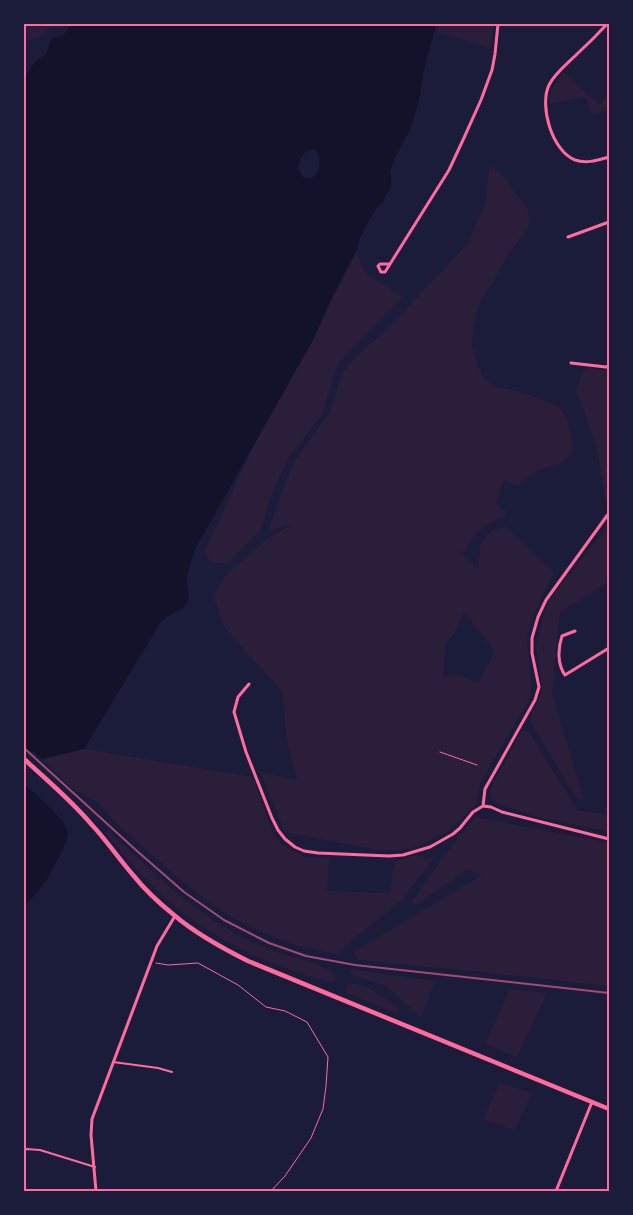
<svg xmlns="http://www.w3.org/2000/svg" width="633" height="1215" viewBox="0 0 633 1215" font-family="'PT Sans',sans-serif">
  <style>
    .green { fill: #2a1e3b; fill-rule: evenodd }
    .water { fill: #12122b; fill-rule: evenodd }
    .lines { fill: none; stroke-linecap: round; stroke-linejoin: round }
    .path { stroke: #ff6b9d; stroke-width: 1 }
    .service { stroke: #ff6b9d; stroke-width: 2 }
    .minor { stroke: #ff6b9d; stroke-width: 3 }
    .tertiary { stroke: #ff6b9d; stroke-width: 4.5 }
    .rail { stroke: #a44b75; stroke-width: 2 }
    .neatline { fill: none; stroke: #ff6b9d; stroke-width: 2 }
  </style>
  <rect width="100%" height="100%" fill="#1b1b3a"/>
  <path class="green" d="M 24,24 L 53,24 L 43,35 L 24,43 Z
    M 439,24 L 493,24 L 491,48 L 438,32 Z
    M 564,72 L 599,105 L 609,94 L 609,110 L 592,114 L 585,97 L 549,104 C 549,91 555,82 564,72 Z
    M 492,166 L 503,176 L 528,210 L 529,221 L 528,228 L 508,254 L 493,282 L 480,302 L 473,327 L 472,346 L 475,359 L 482,375 L 493,386 L 525,393 L 559,407 L 567,419 L 572,438 L 573,451 L 562,463 L 541,469 L 523,480 L 518,487 L 504,480 L 496,503 L 506,512 L 505,517 C 478,527 479,528 464,552 L 458,550 L 478,569 L 481,542 L 492,530 L 506,527 L 554,573 L 538,605 L 527,635 L 531,689 L 529,700 L 480,784 L 476,804 L 449,831 L 411,849 L 382,851 L 285,832 L 260,772 L 297,780 L 286,736 L 283,693 L 225,628 L 213,596 L 225,576 L 264,541 L 293,524 L 271,530 L 269,528 L 284,486 L 295,460 L 329,413 L 342,374 L 350,362 L 389,327 L 468,243 L 486,202 L 489,167 ZM 464,611 L 495,652 L 478,683 L 460,675 L 443,676 L 445,645 L 457,629 Z
    M 356,252 L 365,272 L 402,297 L 338,363 L 322,414 L 287,460 L 269,501 L 261,530 L 227,564 L 211,562 L 204,552 L 257,439 L 313,340 L 332,298 Z
    M 588,368 L 609,371 L 609,501 L 605,499 L 597,447 L 576,390 L 583,371 Z
    M 609,524 L 609,582 L 560,612 L 552,692 L 584,801 L 576,797 L 531,723 L 531,715 L 540,697 L 542,688 L 536,647 L 543,616 L 549,600 Z
    M 522,731 L 529,732 L 577,810 L 609,815 L 609,832 L 534,816 L 495,803 L 491,799 L 490,794 L 491,788 Z
    M 84,749 L 253,777 L 272,831 L 282,845 L 306,857 L 329,858 L 327,891 L 390,893 L 394,862 L 416,855 L 433,859 L 402,900 L 347,944 L 339,955 L 291,944 L 255,929 L 226,914 L 179,879 L 116,823 L 97,802 L 72,788 L 42,759 Z
    M 475,817 L 609,843 L 609,986 L 511,975 L 358,960 L 354,952 L 482,875 L 467,870 L 418,904 L 412,902 L 440,861 Z
    M 108,831 L 179,895 L 209,917 L 239,936 L 273,951 L 317,964 L 334,973 L 336,979 L 333,983 C 265,965 197,933 148,882 C 133,867 119,849 105,833 Z
    M 351,969 L 435,981 L 421,1018 L 385,985 L 350,975 Z
    M 351,984 C 368,983 386,999 399,1010 L 398,1014 L 347,993 L 345,990 L 347,986 Z
    M 510,989 L 547,993 L 517,1057 L 485,1044 Z
    M 500,1083 L 532,1093 L 515,1130 L 483,1119 Z"/>
  <path class="water" d="M 71,24 L 436,24 L 423,73 L 420,96 L 414,117 L 409,131 L 394,160 L 390,171 L 391,177 L 391,186 L 382,203 L 375,210 L 369,220 L 360,238 L 356,252 L 332,298 L 313,340 L 195,549 C 192,560 187,572 187,583 C 188,591 191,599 185,606 C 180,612 168,615 162,620 L 84,749 L 42,759 L 34,752 L 28,751 L 24,758 L 24,78 L 34,63 L 47,53 L 50,41 L 52,38 C 64,37 65,34 71,24 ZM 315,149 C 322,161 322,171 311,179 L 303,177 L 298,167 L 302,156 L 308,150 Z
    M 24,784 C 35,794 66,819 68,833 C 69,840 51,872 47,879 C 40,889 32,899 24,906 Z"/>
  <g class="lines">
    <path class="path" d="M 440,752 L 477,765
      M 156,963 L 168,965 L 198,963 L 238,985 L 266,1007 L 285,1011 L 307,1022 L 328,1057 L 326,1086 L 323,1109 L 311,1138 L 285,1176 L 271,1191"/>
    <path class="service" d="M 113,1062 L 158,1068 L 172,1072
      M 24,1152 L 26,1149 L 40,1150 L 95,1167"/>
    <path class="minor" d="M 607,24 C 598,34 588,44 577,54 C 567,64 555,73 549,85 C 539,106 552,151 575,160 C 587,164 598,160 609,157
      M 568,237 L 609,222
      M 389,264 L 380,264 L 378,266 L 381,272 L 385,272 L 449,170 L 463,140 L 481,100 L 492,70 L 495,54 L 498,24
      M 571,363 L 606,367 L 609,366
      M 575,631 L 562,636 C 558,648 557,664 565,675 L 609,648
      M 249,684 L 238,697 L 234,712 L 246,752 L 272,818 L 278,830 L 285,839 L 295,847 L 304,851 L 318,853 L 389,856 L 403,855 L 430,847 L 453,834 L 460,828 L 473,812 L 483,806 L 491,807 L 502,812 L 609,839
      M 483,806 L 485,789 L 535,700 L 539,687 L 532,653 L 532,638 L 538,617 L 546,600 L 609,513
      M 96,1191 L 91,1135 L 92,1119 L 157,946 L 175,916
      M 556,1191 L 592,1102"/>
    <path class="tertiary" d="M 24,759 C 47,780 72,801 92,825 C 107,841 119,859 133,875 C 145,890 159,903 174,915 C 196,934 222,948 248,961 L 609,1109"/>
    <path class="rail" d="M 24,748 L 137,851 L 184,892 L 224,920 L 269,943 L 306,956 L 355,965 L 609,993"/>
  </g>
  <rect width="633" height="1215" fill="none" stroke="#1b1b3a" stroke-width="50"/>
  <rect x="25" y="25" width="583" height="1165" class="neatline"/>
</svg>
